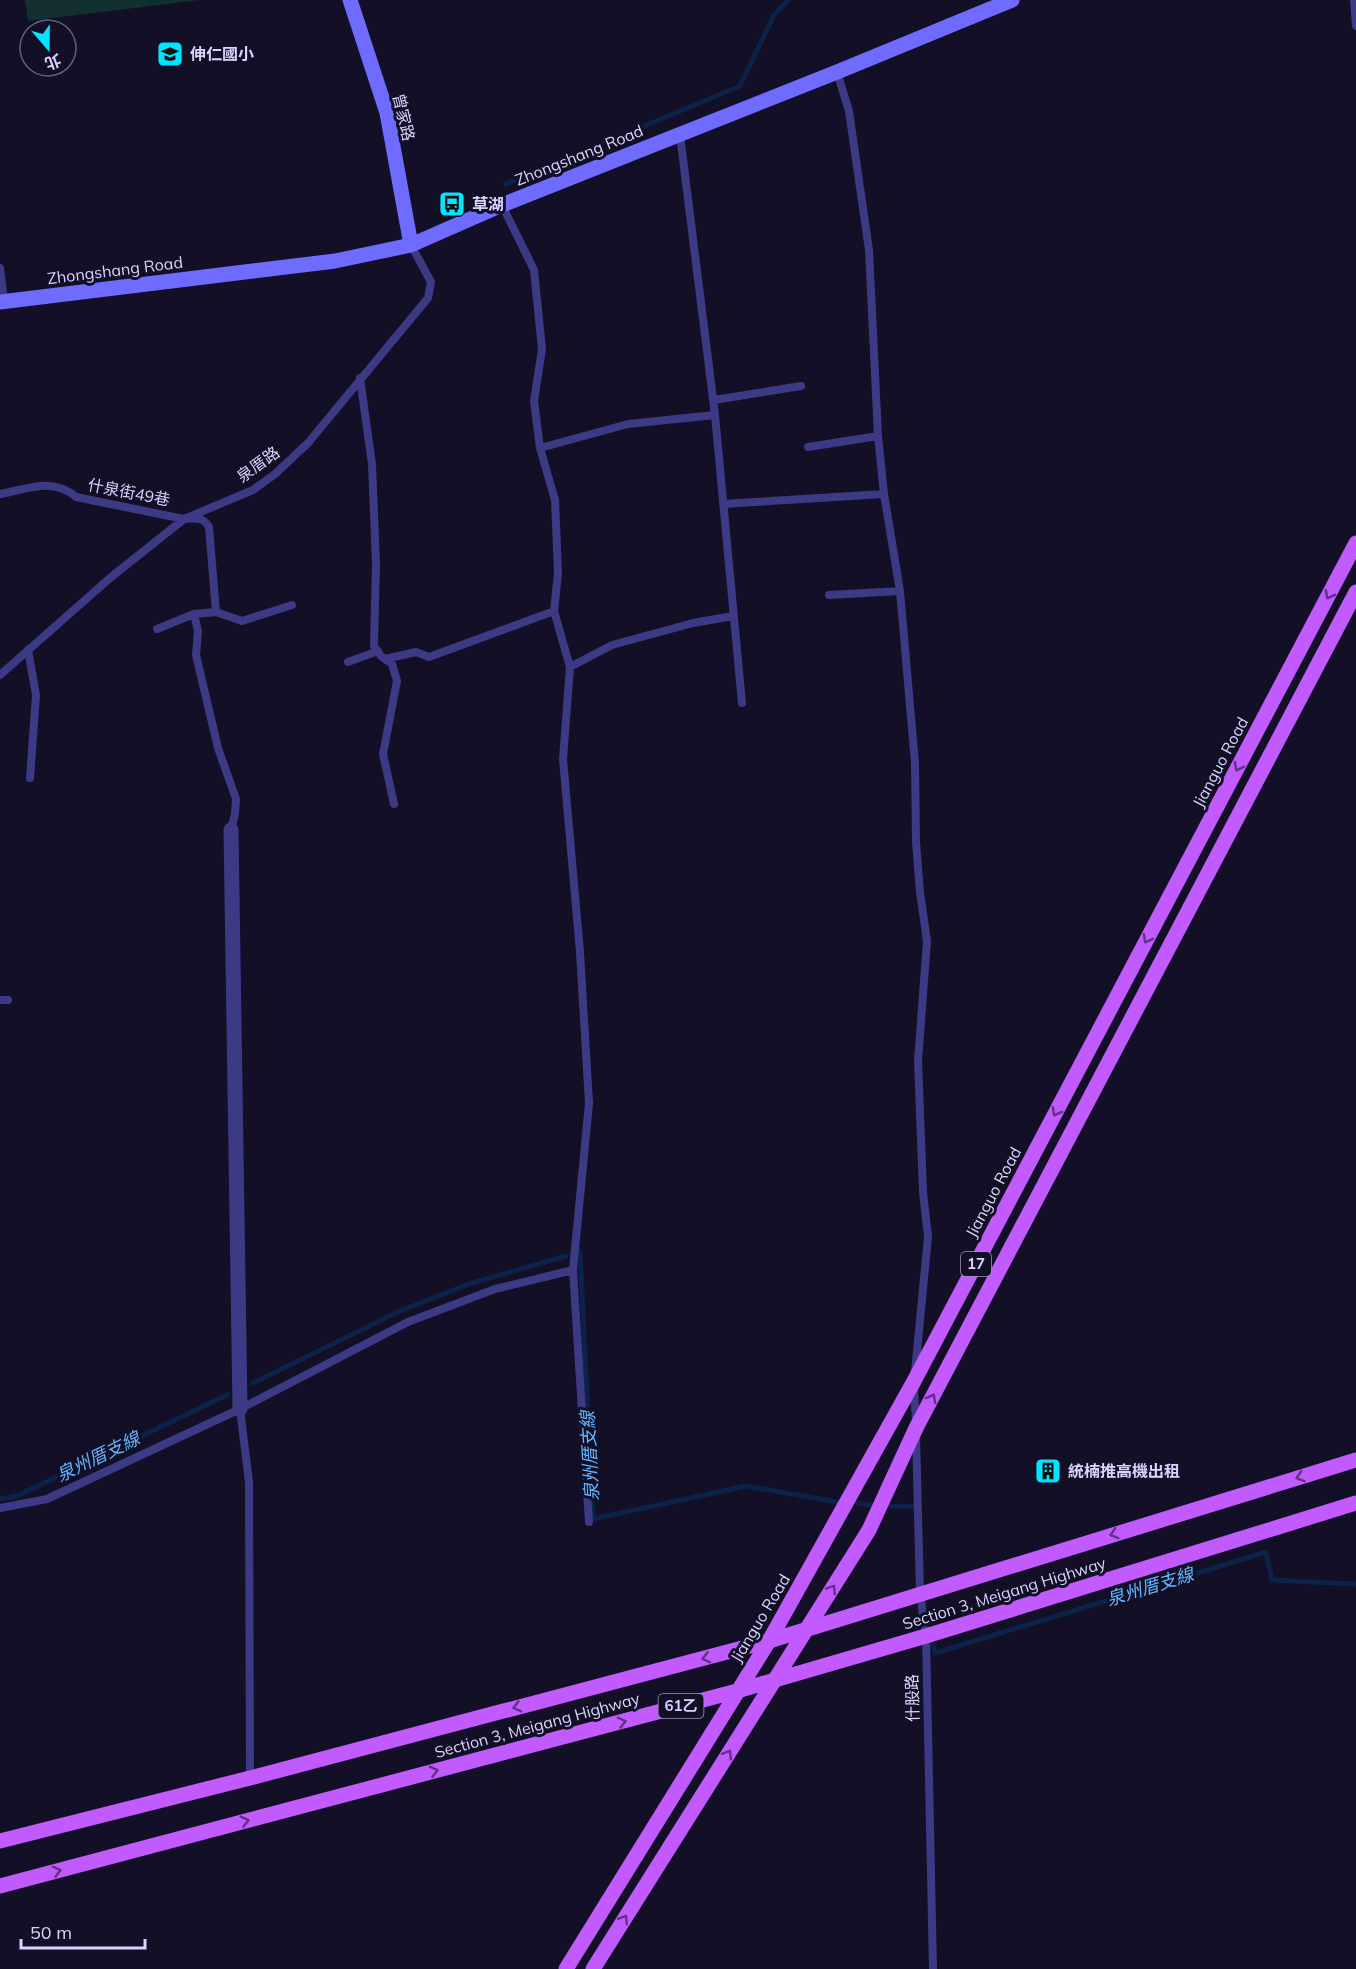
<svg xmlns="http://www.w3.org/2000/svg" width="1356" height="1969" viewBox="0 0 1356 1969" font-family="Mulish,'Noto Sans TC',sans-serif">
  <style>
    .green { fill: #12302f }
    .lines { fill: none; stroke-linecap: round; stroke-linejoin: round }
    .stream { stroke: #0c2248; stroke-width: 5 }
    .lane { stroke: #3d3a85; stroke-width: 8 }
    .street { stroke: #3d3a85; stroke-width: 15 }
    .secondary { stroke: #6f6bff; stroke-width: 15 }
    .primary { stroke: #c25bff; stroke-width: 15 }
    .oneway { stroke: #623188 }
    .labels { text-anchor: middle; stroke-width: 6; stroke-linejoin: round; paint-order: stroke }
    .shield { fill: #130f26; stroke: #9e99be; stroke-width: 1.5 }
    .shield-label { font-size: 15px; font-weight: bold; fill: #d9d4ff }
    .poi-label { font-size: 16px; font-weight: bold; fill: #d9d4ff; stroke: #130f26; text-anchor: start }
    .street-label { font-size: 16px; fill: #d9d4ff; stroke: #130f26 }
    .water-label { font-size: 18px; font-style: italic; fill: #62b6ff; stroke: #130f26 }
  </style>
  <rect width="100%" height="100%" fill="#130f26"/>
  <path class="green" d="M 25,0 L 200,0 L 28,21 Z"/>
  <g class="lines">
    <path class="stream" d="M 506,184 L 740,86 L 774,15 L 788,0
      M 580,1251 L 593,1519 L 746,1486 L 837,1502
      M 253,1383 L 400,1311 L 469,1284 L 566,1256
      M 0,1499 L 17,1496 L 227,1395
      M 857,1503 L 871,1505
      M 891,1506 L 916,1507 L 916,1511
      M 933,1644 L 935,1653 L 1266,1552 L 1272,1580 L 1356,1584"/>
    <path class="lane" d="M 1354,0 L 1356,26
      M 837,72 L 849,111 L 869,250 L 878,436 L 884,494 L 900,591 L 915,763 L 916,842 L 920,892 L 927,941 L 918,1061 L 923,1192 L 928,1237 L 915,1372
      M 680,135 L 715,415 L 742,703
      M 502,205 L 534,270 L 542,349 L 534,401 L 540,448 L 555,500 L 558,573 L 554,611 L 570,667 L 563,759 L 580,952 L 589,1103 L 573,1270 L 589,1522
      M 0,268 L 4,301
      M 360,378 L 372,464 L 376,563 L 374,646 L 381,656 L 392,664 L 397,681 L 383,754 L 394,804
      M 714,400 L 801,386
      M 808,447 L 878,436
      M 540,448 L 628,424 L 715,415
      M 0,494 C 28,489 52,477 76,497 L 184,519 C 196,518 203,517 209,527 L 216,612 L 194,614 L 198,631 L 196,655 L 218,748 L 236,799 L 235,814 L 231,830
      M 723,504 L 884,494
      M 829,595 L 900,591
      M 216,612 L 242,621 L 292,605
      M 157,629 L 194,614
      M 28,650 L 36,695 L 30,778
      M 385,659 L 416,652 L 429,657 L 554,611
      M 348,662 L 378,651
      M 570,667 L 612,645 L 693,623 L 733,616
      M 0,675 L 110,578 L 184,519 L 253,490 L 275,474 L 308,443 L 428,298 L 431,282 L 411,245
      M 0,1000 L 8,1000
      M 914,1388 L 916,1423
      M 240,1409 L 249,1482 L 250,1778
      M 916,1435 L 920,1593 L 926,1636 L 933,1969
      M 0,1508 L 47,1499 L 240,1409 L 408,1322 L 495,1289 L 573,1270"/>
    <path class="street" d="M 231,830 L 240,1409"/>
    <path class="secondary" d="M 350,0 L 387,113 L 411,245
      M 0,302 L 335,261 L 411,245 L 502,205 L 837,72 L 1012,0"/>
    <path class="primary" d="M 0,1841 L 250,1778 L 769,1641 L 1356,1460
      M 0,1886 L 737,1691 L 926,1636 L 1356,1503
      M 566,1969 L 769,1641 L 913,1383 L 1356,543
      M 593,1969 L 869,1530 L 916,1428 L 1356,592"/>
  </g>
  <defs><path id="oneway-chevron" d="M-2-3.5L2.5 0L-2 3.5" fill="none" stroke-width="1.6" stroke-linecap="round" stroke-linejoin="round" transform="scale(1.5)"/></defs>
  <g class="oneway">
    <use href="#oneway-chevron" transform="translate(1329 595) rotate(118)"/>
    <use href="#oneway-chevron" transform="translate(1238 767) rotate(118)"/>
    <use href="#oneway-chevron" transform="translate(1147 939) rotate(118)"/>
    <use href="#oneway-chevron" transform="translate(1056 1112) rotate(118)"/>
    <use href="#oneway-chevron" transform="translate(932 1398) rotate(-62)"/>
    <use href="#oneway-chevron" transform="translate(1300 1477) rotate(163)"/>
    <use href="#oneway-chevron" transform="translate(1114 1534) rotate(163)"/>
    <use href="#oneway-chevron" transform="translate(832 1589) rotate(-57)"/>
    <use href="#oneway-chevron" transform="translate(706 1658) rotate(165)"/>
    <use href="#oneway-chevron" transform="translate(517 1707) rotate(165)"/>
    <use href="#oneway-chevron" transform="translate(622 1722) rotate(-15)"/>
    <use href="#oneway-chevron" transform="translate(728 1754) rotate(-58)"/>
    <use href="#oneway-chevron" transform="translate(434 1771) rotate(-15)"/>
    <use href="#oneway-chevron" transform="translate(245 1821) rotate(-15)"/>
    <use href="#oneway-chevron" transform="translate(57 1871) rotate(-15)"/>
    <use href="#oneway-chevron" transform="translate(624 1919) rotate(-58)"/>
  </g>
  <defs>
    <symbol id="school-square" viewBox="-11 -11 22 22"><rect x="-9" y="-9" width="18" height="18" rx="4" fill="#00e5ff" stroke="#130f26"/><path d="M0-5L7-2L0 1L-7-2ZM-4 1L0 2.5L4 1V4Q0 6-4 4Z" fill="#111"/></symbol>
    <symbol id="bus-square" viewBox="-11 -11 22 22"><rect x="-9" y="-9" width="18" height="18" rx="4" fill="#00e5ff" stroke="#130f26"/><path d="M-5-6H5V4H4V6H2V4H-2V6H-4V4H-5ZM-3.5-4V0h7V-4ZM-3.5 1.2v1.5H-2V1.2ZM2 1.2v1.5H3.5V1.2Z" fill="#111"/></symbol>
    <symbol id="building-square" viewBox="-11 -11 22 22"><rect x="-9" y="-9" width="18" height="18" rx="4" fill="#00e5ff" stroke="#130f26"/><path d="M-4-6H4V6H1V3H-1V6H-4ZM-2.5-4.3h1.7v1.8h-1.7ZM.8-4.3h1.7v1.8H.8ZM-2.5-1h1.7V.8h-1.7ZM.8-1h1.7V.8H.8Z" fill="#111"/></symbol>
  </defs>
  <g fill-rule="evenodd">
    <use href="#school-square" x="155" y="39" width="30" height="30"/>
    <use href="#bus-square" x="437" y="189" width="30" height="30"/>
    <use href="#building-square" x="1033" y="1456" width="30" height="30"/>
  </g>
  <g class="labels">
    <g class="shield">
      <rect x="961" y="1252" width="30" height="24" rx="4.5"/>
      <rect x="658.5" y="1694" width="45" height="24" rx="4.5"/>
    </g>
    <g class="shield-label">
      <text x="976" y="1269">17</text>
      <text x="681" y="1711">61乙</text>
    </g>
    <g class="poi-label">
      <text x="190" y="60">伸仁國小</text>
      <text x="472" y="210">草湖</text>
      <text x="1068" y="1477">統楠推高機出租</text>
    </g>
    <g class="street-label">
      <text transform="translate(404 117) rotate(77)" y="6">曾家路</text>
      <text transform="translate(579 155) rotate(-22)" y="6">Zhongshang Road</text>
      <text transform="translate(115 270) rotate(-7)" y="6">Zhongshang Road</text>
      <text transform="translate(258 464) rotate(-36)" y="6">泉厝路</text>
      <text transform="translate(129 492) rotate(11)" y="6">什泉街49巷</text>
      <text transform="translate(1220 762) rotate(-62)" y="6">Jianguo Road</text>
      <text transform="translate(993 1192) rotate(-62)" y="6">Jianguo Road</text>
      <text transform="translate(1004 1593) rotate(-17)" y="6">Section 3, Meigang Highway</text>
      <text transform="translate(760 1618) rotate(-59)" y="6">Jianguo Road</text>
      <text transform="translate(912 1698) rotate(-91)" y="6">什股路</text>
      <text transform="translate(537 1725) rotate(-15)" y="6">Section 3, Meigang Highway</text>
    </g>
    <g class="water-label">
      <text transform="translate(590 1456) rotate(-93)" y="6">泉州厝支線</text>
      <text transform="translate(98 1457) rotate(-26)" y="6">泉州厝支線</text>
      <text transform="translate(1150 1587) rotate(-17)" y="6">泉州厝支線</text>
    </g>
  </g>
  <g transform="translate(48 48) rotate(160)"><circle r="28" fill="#130f26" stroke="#625e7d" stroke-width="1.5"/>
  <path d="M0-4.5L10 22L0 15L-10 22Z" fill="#00e5ff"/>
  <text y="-9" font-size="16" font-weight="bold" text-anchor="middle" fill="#d9d4ff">北</text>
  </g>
  <path d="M21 1939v9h124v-9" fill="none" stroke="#d9d4ff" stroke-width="3"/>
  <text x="30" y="1939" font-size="18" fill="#d9d4ff" stroke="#130f26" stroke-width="4.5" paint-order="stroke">50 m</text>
</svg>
